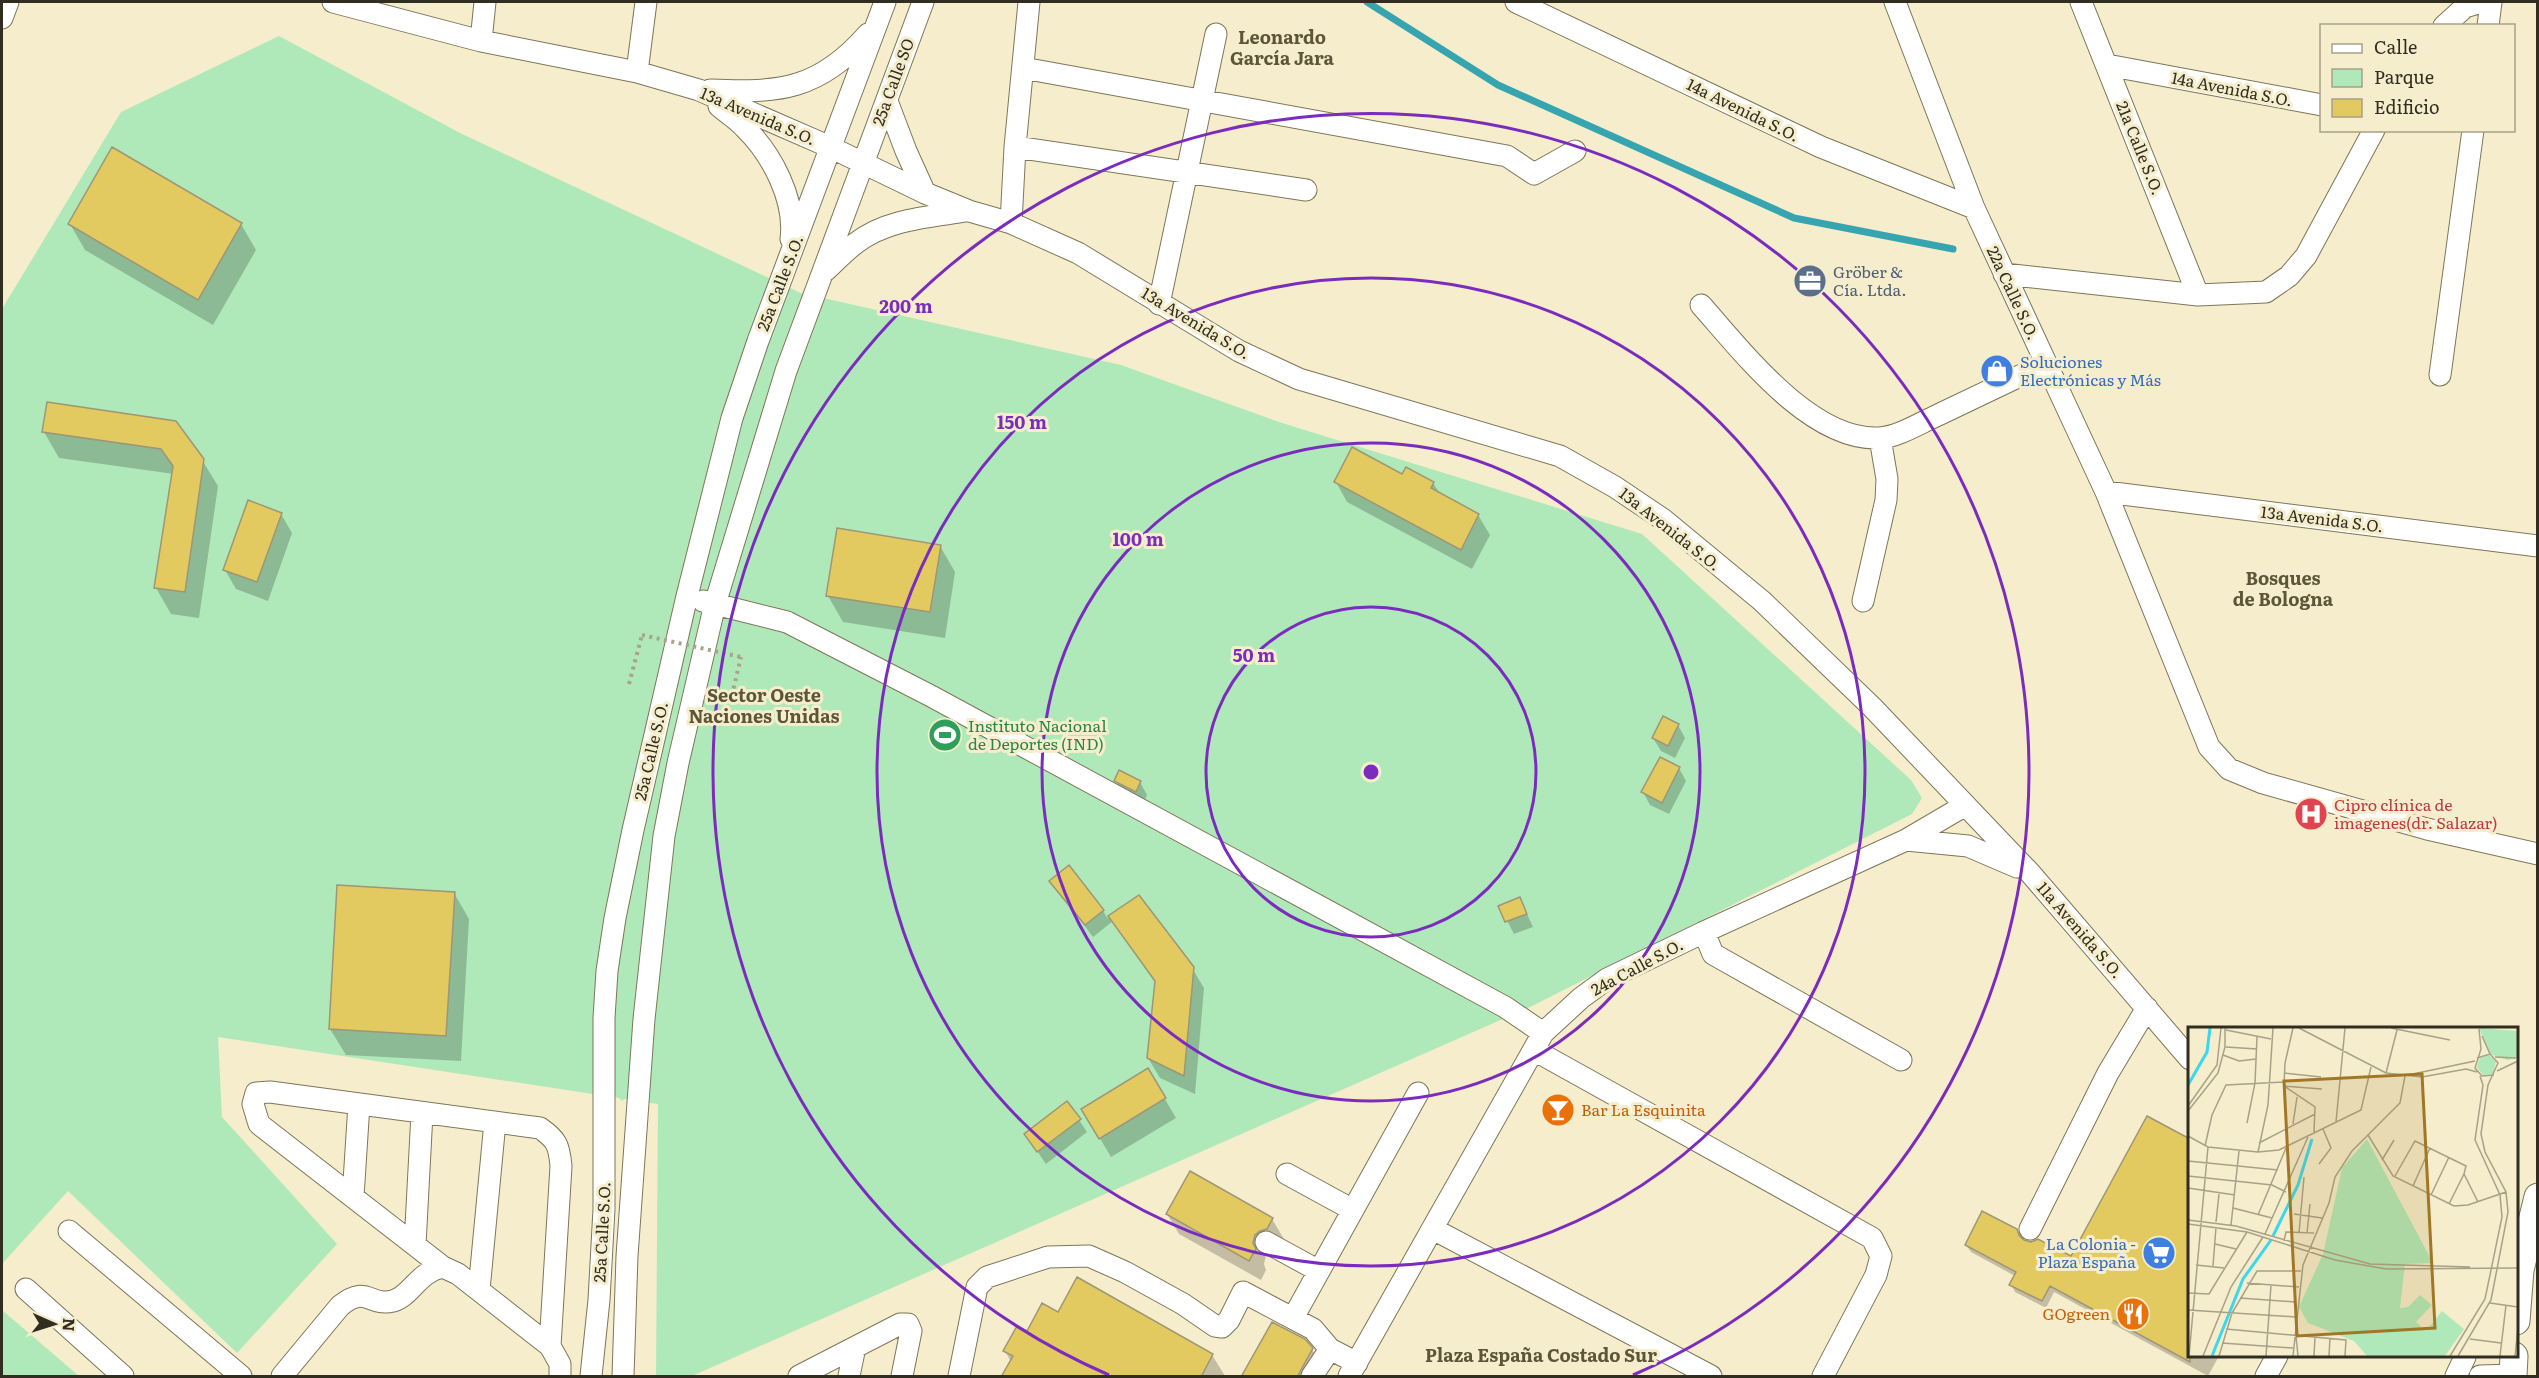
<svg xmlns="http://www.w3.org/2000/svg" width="2539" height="1378" viewBox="0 0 2539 1378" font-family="Literata,serif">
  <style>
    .green { fill: #b0e9b9 }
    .shadow { fill: #0003 }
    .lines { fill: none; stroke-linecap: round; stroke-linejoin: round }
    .stream { stroke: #37a5b0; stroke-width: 7 }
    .building { fill: #e2c960; stroke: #9d9677; stroke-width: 1.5 }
    .minor-casing { stroke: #7d7658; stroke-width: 23 }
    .major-casing { stroke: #7d7658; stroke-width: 29 }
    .path { stroke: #a9a38a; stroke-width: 4; stroke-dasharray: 3 4.5; stroke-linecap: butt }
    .minor { stroke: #fff; stroke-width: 21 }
    .major { stroke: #fff; stroke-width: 27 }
    .path-bridge { stroke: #a9a38a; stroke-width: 4; stroke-dasharray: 3 4.5; stroke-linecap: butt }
    .ring { fill: none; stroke: #7b2cbf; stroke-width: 3 }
    .labels { text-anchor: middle; stroke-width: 6; stroke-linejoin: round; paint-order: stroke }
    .street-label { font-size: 16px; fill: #312e21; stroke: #f5edcc }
    .service-label { font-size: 16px; fill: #4e5e75; stroke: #f5edcc; text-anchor: start }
    .shop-label { font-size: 16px; fill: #366cbe; stroke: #f5edcc; text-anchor: start }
    .leisure-label { font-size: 16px; fill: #27864d; stroke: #f5edcc; text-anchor: start }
    .health-label { font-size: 16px; fill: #be3a42; stroke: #f5edcc; text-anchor: start }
    .food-label { font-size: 16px; fill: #c56008; stroke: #f5edcc; text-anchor: start }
    .neighbourhood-label { font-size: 18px; font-weight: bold; fill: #5c5538; stroke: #f5edcc }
    .inset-river { fill: none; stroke: #3ad8ee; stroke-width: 3 }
    .inset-road { fill: none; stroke: #a7a188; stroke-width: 1.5 }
    .view { fill: #a27627; fill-opacity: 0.15; stroke: #a27627; stroke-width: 3 }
    .inset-edge { fill: none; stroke: #312e21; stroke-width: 3 }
    .centre { fill: #7b2cbf; stroke: #f5edcc; stroke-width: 3 }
    .ring-label { font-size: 18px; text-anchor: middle; font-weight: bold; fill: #7b2cbf; stroke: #f5edcc; stroke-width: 6; stroke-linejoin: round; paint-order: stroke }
  </style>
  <rect width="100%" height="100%" fill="#f5edcc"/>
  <path class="green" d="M 279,36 L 460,133 L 801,293 L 1121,365 L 1282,423 L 1642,534 L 1911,780 L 1922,798 L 1912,814 L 1530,1007 L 692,1376 L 656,1376 L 658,1104 L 624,1099 L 622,1101 L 619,1098 L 218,1037 L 222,1117 L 337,1244 L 237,1353 L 68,1191 L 2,1264 L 2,309 L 121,112 Z
    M 2,1310 L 79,1376 L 2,1376 Z"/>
  <path class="shadow" d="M 70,224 L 241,224 L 256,250 L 213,325 L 85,250 Z
    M 48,404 L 202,460 L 218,486 L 199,618 L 171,614 L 156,588 L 174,474 L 59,458 L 44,432 Z
    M 1403,476 L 1433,483 L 1441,495 L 1478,515 L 1490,535 L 1472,569 L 1347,502 L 1336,482 Z
    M 281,514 L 292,533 L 268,601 L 236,589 L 225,570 Z
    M 940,546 L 955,572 L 945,638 L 843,622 L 828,596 Z
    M 1678,725 L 1685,738 L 1675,758 L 1661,751 L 1653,738 Z
    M 1679,768 L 1686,781 L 1669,814 L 1650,805 L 1643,792 Z
    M 1116,781 L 1140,782 L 1147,795 L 1143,804 L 1123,794 Z
    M 1051,881 L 1103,910 L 1107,918 L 1138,897 L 1192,968 L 1204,988 L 1195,1094 L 1160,1078 L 1148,1058 L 1156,984 L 1113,921 L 1093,937 Z
    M 454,893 L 469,919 L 461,1061 L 346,1055 L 330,1029 Z
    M 1520,899 L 1533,927 L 1514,934 L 1500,907 Z
    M 1148,1070 L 1176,1118 L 1111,1157 L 1083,1110 Z
    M 1079,1120 L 1087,1132 L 1046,1164 L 1026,1135 Z
    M 1167,1214 L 1272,1219 L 1284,1239 L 1278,1249 L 1271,1250 L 1266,1255 L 1264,1264 L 1266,1270 L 1261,1280 L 1179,1234 Z
    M 2016,1230 L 2021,1240 L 2072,1258 L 2190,1356 L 2219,1356 L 2208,1376 L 2054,1292 L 2046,1308 L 2015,1292 L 2011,1284 L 2015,1276 L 1971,1252 L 1966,1245 Z
    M 1059,1314 L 1212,1355 L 1225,1376 L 1003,1376 L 1011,1362 L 1005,1351 L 1027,1333 Z
    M 1312,1349 L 1326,1376 L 1243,1376 Z"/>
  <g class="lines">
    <path class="stream" d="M 1367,2 L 1498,85 L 1794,218 L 1953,249"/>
  </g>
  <path class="building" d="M 112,147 L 242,223 L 198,300 L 68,224 Z
    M 47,402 L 176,421 L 204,459 L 185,592 L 154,588 L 173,466 L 161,449 L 42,432 Z
    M 1352,447 L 1402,474 L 1406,467 L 1434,482 L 1431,488 L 1479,514 L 1461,550 L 1334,482 Z
    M 248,500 L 282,513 L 257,582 L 223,570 Z
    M 837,528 L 941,545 L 930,612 L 826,596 Z
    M 1663,716 L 1679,724 L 1668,746 L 1652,738 Z
    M 1660,757 L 1680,767 L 1662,803 L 1641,792 Z
    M 1119,770 L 1141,781 L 1136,792 L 1114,781 Z
    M 1069,865 L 1104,910 L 1085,925 L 1049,881 Z
    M 337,885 L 455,892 L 446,1036 L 329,1029 Z
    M 1139,895 L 1194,967 L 1184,1076 L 1147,1058 L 1155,981 L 1108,916 Z
    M 1520,897 L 1527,914 L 1505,922 L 1498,906 Z
    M 1148,1068 L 1166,1098 L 1099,1139 L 1081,1109 Z
    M 1067,1101 L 1081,1119 L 1037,1152 L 1024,1134 Z
    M 2147,1116 L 2190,1139 L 2190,1362 L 2050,1286 L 2042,1301 L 2009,1285 L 2016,1272 L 1965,1245 L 1982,1211 L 2017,1229 L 2019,1235 L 2024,1240 L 2031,1242 L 2038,1239 L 2071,1256 Z
    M 1190,1171 L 1273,1218 L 1267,1229 L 1260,1231 L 1255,1235 L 1253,1243 L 1256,1249 L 1249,1261 L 1166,1214 Z
    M 1077,1277 L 1213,1354 L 1201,1377 L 1001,1377 L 1013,1356 L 1003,1351 L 1017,1326 L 1027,1331 L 1042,1303 L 1058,1312 Z
    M 1272,1322 L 1305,1339 L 1313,1348 L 1297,1377 L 1241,1377 Z"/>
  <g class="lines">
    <defs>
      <path id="minor" d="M 333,2 L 481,41 L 637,72 L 699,90 L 830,147 L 925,193 L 969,211 L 1011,223 L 1078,253 L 1239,351 L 1299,379 L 1560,456 L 1615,487 L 1664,520 L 1762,601 L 1872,707 L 2031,874 L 2190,1059
        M 1516,2 L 1821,147 L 1974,208
        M 1895,2 L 1974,208 L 2106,492 L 2209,747 L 2229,769 L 2263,783 L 2427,829 L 2538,854
        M 2081,2 L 2198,295
        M 2,18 L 8,2
        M 2444,26 L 2465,7 L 2481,2
        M 2488,26 L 2491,2
        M 481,41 L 485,2
        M 2107,65 L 2322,105
        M 1023,68 L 1507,156 L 1534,174 L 1575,151
        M 637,72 L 646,2
        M 710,90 C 780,93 819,90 868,34
        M 887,101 L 906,151 L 925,193
        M 719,106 C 727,113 737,119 744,127 C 772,154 796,200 791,239
        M 1015,147 L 1306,190
        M 1011,223 L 1015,147 L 1029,2
        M 825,271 C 835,262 845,251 856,243 C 887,219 929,217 966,211
        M 2004,274 L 2198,295 L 2266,292 L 2289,276 L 2306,256 L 2374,130
        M 1159,304 L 1216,34
        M 1701,305 C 1742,351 1810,441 1879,438 C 1898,437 1920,423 1938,415 C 1974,398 2010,381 2045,364
        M 2440,375 L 2473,130
        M 2106,492 L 2538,546
        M 703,601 L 787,622 L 931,696 L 1505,1007 L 1543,1033
        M 1863,601 L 1886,500 L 1887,479 L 1880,438
        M 1906,840 L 1968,846 L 2017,867
        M 1704,932 L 1713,954 L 1901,1060
        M 1534,1050 L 1872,1238 L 1881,1256 L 1876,1275 L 1823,1376
        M 1287,1174 L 1353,1210
        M 353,1197 L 359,1104
        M 1433,1229 L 1711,1376
        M 2030,1229 L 2108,1073 L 2147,1008
        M 69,1231 L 241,1376
        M 1266,1242 L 1319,1271
        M 415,1245 L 422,1113
        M 443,1267 L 259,1124 L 253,1104 L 256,1093 L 270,1092 L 540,1128 C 557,1140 559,1145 561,1166 L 550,1346
        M 26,1289 L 123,1376
        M 479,1290 L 495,1122
        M 1293,1318 L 1418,1093
        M 282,1376 L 340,1306 C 367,1284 369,1307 393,1301 C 408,1297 416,1279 430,1272 C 434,1269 439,1268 443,1267 L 458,1274 L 550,1346 L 560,1364 L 560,1376
        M 591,1376 L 599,1300 L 604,1209 L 604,1018 L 607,971 L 615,918 L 633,830 L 687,596 L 732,418 L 758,341 L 885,2
        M 623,1376 L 627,1256 L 644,1019 L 664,836 L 678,763 L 715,604 L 786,371 L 923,2
        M 799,1376 L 900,1324 L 908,1324 L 911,1331 L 902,1376
        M 849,1376 L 855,1347
        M 959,1376 L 977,1287 L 987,1277 L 1048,1257 L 1089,1256 L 1125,1272 L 1183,1304 L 1215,1326 L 1222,1327 L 1229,1320 L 1243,1292 L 1313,1329 L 1330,1349 L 1357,1363
        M 1312,1376 L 1330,1349
        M 1349,1376 L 1543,1033 L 1581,998 L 1607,979 L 1704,932 L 1906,840 L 1964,806
        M 2266,1376 L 2277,1356
        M 2456,1376 L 2465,1357 L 2463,1356
        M 2480,1376 L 2513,1375"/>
      <path id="major" d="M 2516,1321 L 2520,1270 L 2538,1197
        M 2513,1376 L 2514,1356"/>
    </defs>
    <use href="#minor" class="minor-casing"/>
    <use href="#major" class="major-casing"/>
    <path class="path" d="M 629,684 L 642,635
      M 730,703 L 741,657"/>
    <use href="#minor" class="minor"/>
    <use href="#major" class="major"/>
    <path class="path-bridge" d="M 642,635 L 741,657"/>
  </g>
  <g class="ring">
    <circle cx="1371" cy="772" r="165"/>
    <circle cx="1371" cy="772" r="329"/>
    <circle cx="1371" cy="772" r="494"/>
    <path d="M1109 1375A658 658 0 1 1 1633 1375"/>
  </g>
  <defs>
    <symbol id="office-disc" viewBox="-11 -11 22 22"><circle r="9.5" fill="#5c6f8a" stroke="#f5edcc"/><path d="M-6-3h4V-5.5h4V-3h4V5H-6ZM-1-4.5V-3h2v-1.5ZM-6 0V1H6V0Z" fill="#fff"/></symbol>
    <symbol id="shop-disc" viewBox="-11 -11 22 22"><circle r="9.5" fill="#3f7fe0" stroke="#f5edcc"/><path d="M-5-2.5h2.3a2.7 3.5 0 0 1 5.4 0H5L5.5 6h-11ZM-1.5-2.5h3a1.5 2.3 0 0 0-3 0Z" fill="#fff"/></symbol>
    <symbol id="stadium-disc" viewBox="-11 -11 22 22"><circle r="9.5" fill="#2e9e5b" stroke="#f5edcc"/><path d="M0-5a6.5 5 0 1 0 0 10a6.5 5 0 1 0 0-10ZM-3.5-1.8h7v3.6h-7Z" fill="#fff"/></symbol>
    <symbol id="hospital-disc" viewBox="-11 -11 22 22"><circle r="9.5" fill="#e0444e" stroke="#f5edcc"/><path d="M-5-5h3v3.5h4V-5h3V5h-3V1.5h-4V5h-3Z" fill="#fff"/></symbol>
    <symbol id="bar-disc" viewBox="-11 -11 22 22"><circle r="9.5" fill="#e8710a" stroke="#f5edcc"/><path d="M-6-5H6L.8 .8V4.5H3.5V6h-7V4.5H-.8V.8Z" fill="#fff"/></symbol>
    <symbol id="supermarket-disc" viewBox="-11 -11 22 22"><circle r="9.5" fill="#3f7fe0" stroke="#f5edcc"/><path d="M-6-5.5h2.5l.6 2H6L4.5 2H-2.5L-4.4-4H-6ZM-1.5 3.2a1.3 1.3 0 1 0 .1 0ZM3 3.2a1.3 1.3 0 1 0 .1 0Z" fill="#fff"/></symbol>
    <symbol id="restaurant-disc" viewBox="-11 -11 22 22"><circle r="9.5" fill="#e8710a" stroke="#f5edcc"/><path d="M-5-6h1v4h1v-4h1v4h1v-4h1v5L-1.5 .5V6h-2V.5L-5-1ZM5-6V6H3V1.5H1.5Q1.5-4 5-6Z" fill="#fff"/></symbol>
  </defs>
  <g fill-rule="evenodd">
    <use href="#office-disc" x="1791" y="262" width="38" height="38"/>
    <use href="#shop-disc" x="1978" y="352" width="38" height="38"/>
    <use href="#stadium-disc" x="926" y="716" width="38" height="38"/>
    <use href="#hospital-disc" x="2292" y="795" width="38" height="38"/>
    <use href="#bar-disc" x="1539" y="1091" width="38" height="38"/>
    <use href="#supermarket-disc" x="2140" y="1234" width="38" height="38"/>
    <use href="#restaurant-disc" x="2114" y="1295" width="38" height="38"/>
  </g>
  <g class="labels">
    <g class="street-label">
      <text transform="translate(893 82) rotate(-70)" y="6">25a Calle SO</text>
      <text transform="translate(2232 89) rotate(11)" y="6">14a Avenida S.O.</text>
      <text transform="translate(1743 110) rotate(26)" y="6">14a Avenida S.O.</text>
      <text transform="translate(758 116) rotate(23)" y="6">13a Avenida S.O.</text>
      <text transform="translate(2140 148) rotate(68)" y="6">21a Calle S.O.</text>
      <text transform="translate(780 283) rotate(-69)" y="6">25a Calle S.O.</text>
      <text transform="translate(2013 293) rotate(65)" y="6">22a Calle S.O.</text>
      <text transform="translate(1196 323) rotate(31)" y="6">13a Avenida S.O.</text>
      <text transform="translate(2322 519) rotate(7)" y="6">13a Avenida S.O.</text>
      <text transform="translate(1670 529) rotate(38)" y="6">13a Avenida S.O.</text>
      <text transform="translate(651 751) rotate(-77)" y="6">25a Calle S.O.</text>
      <text transform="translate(2080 930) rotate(49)" y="6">11a Avenida S.O.</text>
      <text transform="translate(1637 967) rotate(-28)" y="6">24a Calle S.O.</text>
      <text transform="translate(602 1232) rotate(-87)" y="6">25a Calle S.O.</text>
    </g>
    <g class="service-label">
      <text x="1833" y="278">Gröber &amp;<tspan x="1833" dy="18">Cía. Ltda.</tspan></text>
    </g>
    <g class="shop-label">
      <text x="2020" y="368">Soluciones<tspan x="2020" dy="18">Electrónicas y Más</tspan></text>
      <text x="2136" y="1250" text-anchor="end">La Colonia -<tspan x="2136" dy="18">Plaza España</tspan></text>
    </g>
    <g class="leisure-label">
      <text x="968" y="732">Instituto Nacional<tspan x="968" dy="18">de Deportes (IND)</tspan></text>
    </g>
    <g class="health-label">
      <text x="2334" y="811">Cipro clínica de<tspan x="2334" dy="18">imagenes(dr. Salazar)</tspan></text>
    </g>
    <g class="food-label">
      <text x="1581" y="1116">Bar La Esquinita</text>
      <text x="2110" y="1320" text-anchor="end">GOgreen</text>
    </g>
    <g class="neighbourhood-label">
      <text x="1282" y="44">Leonardo<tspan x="1282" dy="21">García Jara</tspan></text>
      <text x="2283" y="585">Bosques<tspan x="2283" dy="21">de Bologna</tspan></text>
      <text x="764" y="702">Sector Oeste<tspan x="764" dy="21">Naciones Unidas</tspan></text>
      <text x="1541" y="1362">Plaza España Costado Sur</text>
    </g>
  </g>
  <g transform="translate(2188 1027)">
    <rect width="330" height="330" fill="#f5edcc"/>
    <path d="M 291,1 L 330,4 L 330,31 L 319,33 L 302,27 ZM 301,28 L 308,35 L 305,47 L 295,48 L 289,40 L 292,31 ZM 179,112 L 245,236 L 217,237 L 212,281 L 220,280 L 232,268 L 244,278 L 228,295 L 238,304 L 254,284 L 276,302 L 257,329 L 179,329 L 166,314 L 120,296 L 111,280 L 135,227 L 154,141 Z" fill="#b0e9b9"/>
    <path class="inset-river" d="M 0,58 L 19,25 L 22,1M 85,209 L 110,158 L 124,112M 24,329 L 55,252 L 83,213"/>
    <path class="inset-road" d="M 105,1 L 97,36 L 96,59 L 127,80 L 126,106M 111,1 L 198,46 L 234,50 L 278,42 L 289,45M 203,1 L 262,13M 291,2 L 293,22 L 287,41 L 294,49 L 306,48M 38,3 L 83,12M 294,9 L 302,27M 38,20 L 69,22M 35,28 L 51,34 L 68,32M 307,30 L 328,31M 309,44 L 330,34M 96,46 L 133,50M 198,46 L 209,3M 220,48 L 287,34M 96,59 L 134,62M 0,79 L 29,38 L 33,1M 0,84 L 30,46 L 37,20 L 37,1M 148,95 L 157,1M 59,96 L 67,56 L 69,10M 105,97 L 109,70M 180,108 L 205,149 L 266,179 L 280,178 L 318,165M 0,109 L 20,120 L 70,125 L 91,123 L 173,83 L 183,40M 71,116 L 127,87M 17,119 L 24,88 L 38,58 L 96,55M 70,125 L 80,78 L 85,1M 194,133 L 206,113M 0,134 L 90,143M 131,137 L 143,121 L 135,102M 0,149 L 84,158 L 98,165M 207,149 L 227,114 L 278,139 L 276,147 L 290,175M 225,159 L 242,121M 0,161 L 47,168M 243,168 L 261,130M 261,177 L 276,147M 45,181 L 84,191M 106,187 L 134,191M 70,188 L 98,121M 0,193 L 48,199 L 182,237 L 282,240M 28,195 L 31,167M 0,197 L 59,205 L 147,233 L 198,242 L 330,241M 43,198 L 51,124M 111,206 L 116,150M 119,206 L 122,177M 77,207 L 120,110M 96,214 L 98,205 L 126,206M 27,217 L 48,222M 8,238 L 36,241M 25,239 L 28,200M 59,256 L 111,260M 0,266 L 21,267 L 59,205M 52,271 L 107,275M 302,276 L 330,280M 0,283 L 108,290M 38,302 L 158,313 L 157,329M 108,309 L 110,329M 282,312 L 313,316M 34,316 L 105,321M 1,329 L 20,120M 15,329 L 43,260 L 75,210M 31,329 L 44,286 L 69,244 L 113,244M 78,329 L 83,258M 105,329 L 115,238 L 141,176 L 147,150 L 164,124 L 212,76 L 217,49M 126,329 L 127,310M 141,329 L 142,311M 262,329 L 297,272 L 314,190 L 312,168 L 287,113 L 295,58 L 292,49M 270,329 L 303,273 L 320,185 L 318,165 L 297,125 L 293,107 L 300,58 L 310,36 L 302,27 L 289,31M 312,329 L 318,278M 327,329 L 330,301"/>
    <path class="view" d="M 234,47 L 247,301 L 109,309 L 96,54 Z"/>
    <rect width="330" height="330" class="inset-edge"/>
  </g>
  <circle cx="1371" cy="772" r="9" class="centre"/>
  <g class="ring-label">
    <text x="906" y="313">200 m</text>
    <text x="1022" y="429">150 m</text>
    <text x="1138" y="546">100 m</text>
    <text x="1254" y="662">50 m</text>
  </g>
  <rect width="2539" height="1378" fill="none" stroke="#312e21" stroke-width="6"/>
  <rect x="2320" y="24" width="195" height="108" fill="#f5edcc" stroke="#a7a188" stroke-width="1.5"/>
  <rect x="2332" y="44" width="30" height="9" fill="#ffffff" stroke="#a7a188" stroke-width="1.5"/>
  <text x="2374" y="54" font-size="18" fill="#312e21">Calle</text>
  <rect x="2332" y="69" width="30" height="18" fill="#b0e9b9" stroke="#a7a188" stroke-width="1.5"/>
  <text x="2374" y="84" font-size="18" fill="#312e21">Parque</text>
  <rect x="2332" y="99" width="30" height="18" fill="#e2c960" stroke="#a7a188" stroke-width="1.5"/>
  <text x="2374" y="114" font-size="18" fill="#312e21">Edificio</text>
  <g transform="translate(54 1324) rotate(93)" stroke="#f5edcc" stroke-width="4.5" paint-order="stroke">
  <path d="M0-4.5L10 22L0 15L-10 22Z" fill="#312e21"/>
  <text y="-9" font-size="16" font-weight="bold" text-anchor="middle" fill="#312e21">N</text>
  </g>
</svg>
